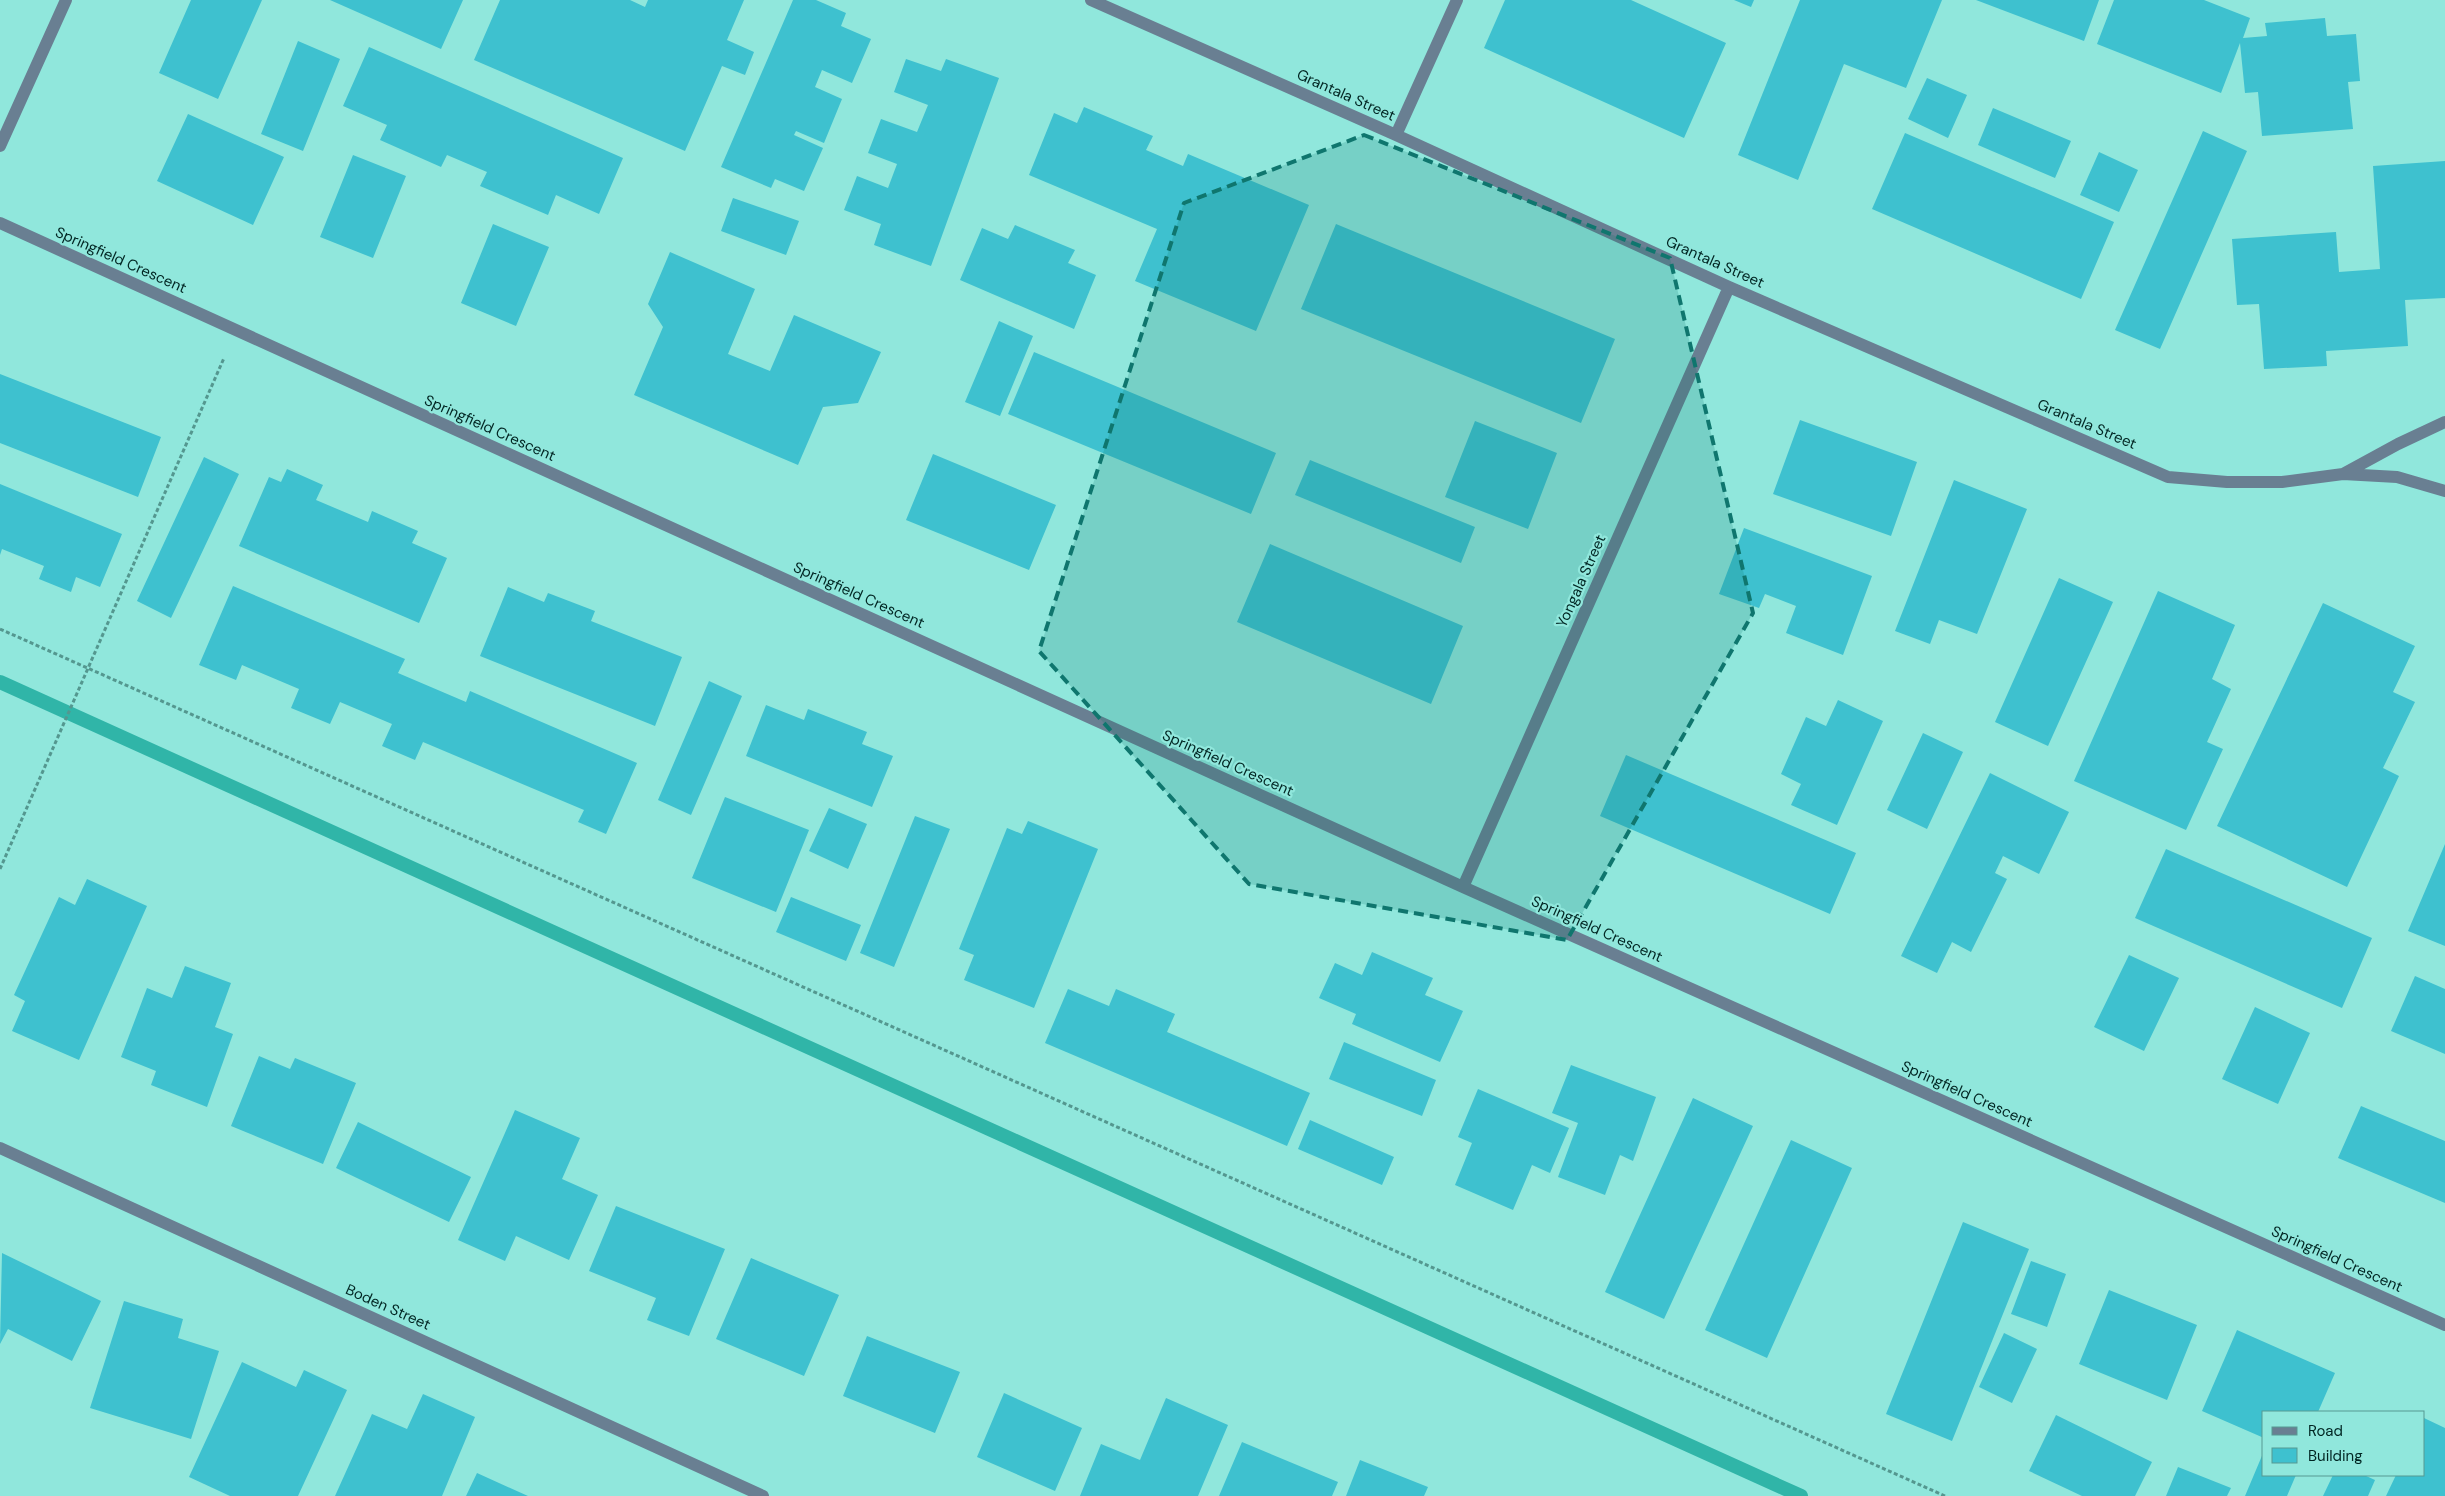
<svg xmlns="http://www.w3.org/2000/svg" width="2445" height="1496" viewBox="0 0 2445 1496" font-family="'DM Sans',sans-serif">
  <style>
    .lines { fill: none; stroke-linecap: round; stroke-linejoin: round }
    .stream { stroke: #30b5a8; stroke-width: 14 }
    .building { fill: #3ec1cf }
    .path { stroke: #54978f; stroke-width: 3; stroke-dasharray: 4 2.5; stroke-linecap: butt }
    .minor { stroke: #697f92; stroke-width: 12 }
    .marked { fill: #0f766e; fill-opacity: 0.2; stroke: #0f766e; stroke-width: 4; stroke-dasharray: 10 6; stroke-linejoin: round }
    .labels { text-anchor: middle; stroke-width: 4.5; stroke-linejoin: round; paint-order: stroke }
    .street-label { font-size: 15px; fill: #002522; stroke: #90e7dc }
  </style>
  <rect width="100%" height="100%" fill="#90e7dc"/>
  <g class="lines">
    <path class="stream" d="M 0,682 L 1801,1496"/>
  </g>
  <path class="building" d="M 191,0 L 262,0 L 218,99 L 159,73 Z
    M 330,0 L 463,0 L 441,49 Z
    M 500,0 L 630,0 L 645,7 L 648,0 L 744,0 L 727,40 L 754,52 L 745,75 L 722,66 L 685,151 L 474,60 Z
    M 793,0 L 816,0 L 846,13 L 841,26 L 871,39 L 852,83 L 822,70 L 815,87 L 842,99 L 824,143 L 796,131 L 794,135 L 823,148 L 804,191 L 775,179 L 771,188 L 721,167 Z
    M 1505,0 L 1631,0 L 1726,43 L 1684,138 L 1484,48 Z
    M 1734,0 L 1754,0 L 1751,7 Z
    M 1800,0 L 1942,0 L 1906,88 L 1844,64 L 1798,180 L 1738,155 Z
    M 1976,0 L 2099,0 L 2084,41 Z
    M 2114,0 L 2204,0 L 2250,18 L 2243,38 L 2267,36 L 2265,23 L 2325,18 L 2327,36 L 2356,34 L 2360,81 L 2348,82 L 2353,129 L 2262,136 L 2258,92 L 2245,93 L 2240,43 L 2221,93 L 2097,44 Z
    M 298,41 L 340,59 L 303,151 L 261,134 Z
    M 369,47 L 623,158 L 599,214 L 556,195 L 548,215 L 480,186 L 487,172 L 447,155 L 441,167 L 380,140 L 387,125 L 343,106 Z
    M 906,59 L 941,71 L 946,59 L 999,78 L 931,266 L 874,245 L 881,224 L 844,210 L 857,176 L 888,188 L 897,164 L 868,153 L 881,119 L 917,132 L 928,105 L 894,92 Z
    M 1927,78 L 1967,95 L 1948,138 L 1908,119 Z
    M 1084,107 L 1153,136 L 1146,150 L 1183,166 L 1188,154 L 1309,205 L 1256,331 L 1135,281 L 1157,229 L 1029,175 L 1054,113 L 1077,123 Z
    M 1993,108 L 2071,141 L 2055,178 L 1978,145 Z
    M 188,114 L 284,157 L 253,225 L 157,181 Z
    M 2203,131 L 2247,151 L 2160,349 L 2115,330 Z
    M 1905,133 L 2114,222 L 2081,299 L 1872,209 Z
    M 2099,152 L 2138,170 L 2119,212 L 2080,195 Z
    M 353,155 L 406,176 L 373,258 L 320,237 Z
    M 2445,161 L 2445,298 L 2405,300 L 2408,346 L 2326,351 L 2327,366 L 2264,369 L 2259,304 L 2237,305 L 2232,239 L 2336,232 L 2339,272 L 2380,269 L 2373,166 Z
    M 733,198 L 799,221 L 786,255 L 721,231 Z
    M 493,224 L 549,247 L 516,326 L 461,303 Z
    M 1336,224 L 1615,339 L 1581,423 L 1301,309 Z
    M 1015,225 L 1075,250 L 1068,263 L 1096,275 L 1074,329 L 960,280 L 982,228 L 1008,239 Z
    M 670,252 L 755,289 L 728,354 L 770,371 L 794,315 L 881,352 L 858,403 L 823,407 L 798,465 L 634,395 L 663,327 L 648,304 Z
    M 999,321 L 1033,336 L 1000,416 L 965,402 Z
    M 1034,352 L 1276,453 L 1251,514 L 1008,414 Z
    M 0,374 L 161,437 L 138,497 L 0,443 Z
    M 1800,420 L 1917,462 L 1891,536 L 1773,494 Z
    M 1475,421 L 1557,453 L 1528,529 L 1445,497 Z
    M 933,454 L 1056,505 L 1029,570 L 906,520 Z
    M 204,457 L 239,474 L 171,618 L 137,601 Z
    M 1310,460 L 1475,527 L 1461,563 L 1295,495 Z
    M 287,469 L 323,485 L 316,500 L 368,522 L 372,511 L 418,531 L 412,543 L 447,558 L 419,623 L 239,546 L 269,477 L 281,482 Z
    M 1954,480 L 2027,509 L 1977,634 L 1939,620 L 1930,644 L 1895,631 Z
    M 0,484 L 122,534 L 100,587 L 76,577 L 71,592 L 39,579 L 44,566 L 2,549 L 0,555 Z
    M 1744,528 L 1872,576 L 1843,655 L 1786,633 L 1796,606 L 1765,594 L 1759,608 L 1719,594 Z
    M 1270,544 L 1463,626 L 1431,704 L 1237,622 Z
    M 2059,578 L 2113,602 L 2048,746 L 1995,722 Z
    M 233,586 L 405,659 L 398,673 L 466,702 L 470,691 L 637,763 L 606,834 L 578,822 L 584,810 L 423,742 L 415,760 L 382,746 L 392,724 L 340,702 L 330,724 L 291,708 L 299,689 L 242,665 L 236,680 L 199,665 Z
    M 508,587 L 544,602 L 548,593 L 595,611 L 591,621 L 682,657 L 655,726 L 480,656 Z
    M 2158,591 L 2235,625 L 2212,679 L 2231,689 L 2207,742 L 2223,749 L 2186,830 L 2074,781 Z
    M 2323,603 L 2415,646 L 2393,692 L 2415,702 L 2383,768 L 2399,776 L 2347,887 L 2217,826 Z
    M 709,681 L 742,696 L 691,815 L 658,800 Z
    M 1838,700 L 1883,721 L 1837,825 L 1791,805 L 1801,784 L 1781,774 L 1806,717 L 1826,726 Z
    M 766,705 L 804,720 L 808,709 L 867,732 L 862,744 L 893,756 L 872,807 L 746,756 Z
    M 1923,733 L 1963,752 L 1927,829 L 1887,810 Z
    M 1626,755 L 1856,853 L 1830,914 L 1600,816 Z
    M 1990,773 L 2069,812 L 2039,874 L 2003,856 L 1995,873 L 2007,879 L 1971,952 L 1952,942 L 1937,973 L 1901,956 Z
    M 725,797 L 809,830 L 776,912 L 692,878 Z
    M 829,808 L 867,824 L 848,869 L 809,851 Z
    M 915,816 L 950,829 L 894,967 L 860,953 Z
    M 1028,821 L 1098,849 L 1034,1008 L 964,980 L 974,955 L 959,949 L 1007,828 L 1022,834 Z
    M 2445,844 L 2445,946 L 2408,931 Z
    M 2166,849 L 2372,938 L 2342,1008 L 2135,918 Z
    M 87,879 L 147,906 L 79,1060 L 12,1031 L 25,1001 L 14,995 L 59,897 L 75,905 Z
    M 791,897 L 861,925 L 846,961 L 776,932 Z
    M 1372,952 L 1433,978 L 1425,995 L 1463,1011 L 1440,1062 L 1352,1024 L 1356,1014 L 1319,998 L 1335,963 L 1362,975 Z
    M 2129,955 L 2179,978 L 2144,1051 L 2094,1027 Z
    M 185,966 L 231,983 L 215,1027 L 233,1034 L 207,1107 L 151,1085 L 156,1071 L 121,1057 L 147,988 L 172,998 Z
    M 2415,976 L 2445,989 L 2445,1054 L 2391,1031 Z
    M 1068,989 L 1109,1006 L 1116,989 L 1175,1014 L 1167,1032 L 1310,1093 L 1287,1146 L 1045,1043 Z
    M 2255,1007 L 2310,1033 L 2278,1104 L 2222,1079 Z
    M 1344,1042 L 1436,1080 L 1422,1116 L 1329,1079 Z
    M 259,1056 L 290,1069 L 295,1058 L 356,1083 L 323,1164 L 231,1126 Z
    M 1571,1065 L 1656,1097 L 1633,1161 L 1620,1155 L 1605,1195 L 1558,1177 L 1578,1123 L 1552,1113 Z
    M 1478,1089 L 1569,1128 L 1550,1173 L 1532,1165 L 1513,1210 L 1455,1185 L 1472,1143 L 1458,1137 Z
    M 1693,1098 L 1753,1126 L 1664,1319 L 1605,1292 Z
    M 2361,1106 L 2445,1141 L 2445,1203 L 2338,1158 Z
    M 515,1110 L 580,1138 L 562,1179 L 598,1195 L 569,1260 L 516,1236 L 505,1261 L 458,1240 Z
    M 1310,1120 L 1394,1157 L 1382,1185 L 1298,1149 Z
    M 358,1122 L 471,1177 L 449,1222 L 336,1168 Z
    M 1791,1140 L 1852,1168 L 1767,1358 L 1705,1330 Z
    M 616,1206 L 725,1249 L 689,1336 L 647,1320 L 656,1298 L 589,1271 Z
    M 1963,1222 L 2029,1249 L 1952,1441 L 1886,1414 Z
    M 2,1253 L 101,1301 L 72,1361 L 8,1329 L 0,1344 Z
    M 751,1258 L 839,1295 L 804,1376 L 716,1339 Z
    M 2031,1261 L 2066,1274 L 2047,1327 L 2011,1314 Z
    M 2109,1290 L 2197,1325 L 2167,1400 L 2079,1364 Z
    M 124,1301 L 183,1319 L 178,1338 L 219,1351 L 191,1439 L 90,1408 Z
    M 2237,1330 L 2335,1373 L 2318,1412 L 2264,1412 L 2264,1438 L 2202,1411 Z
    M 2004,1333 L 2037,1349 L 2012,1403 L 1979,1387 Z
    M 867,1336 L 960,1372 L 935,1433 L 843,1396 Z
    M 242,1362 L 296,1387 L 304,1370 L 347,1390 L 298,1496 L 230,1496 L 189,1477 Z
    M 1004,1393 L 1082,1428 L 1055,1491 L 977,1457 Z
    M 423,1394 L 475,1417 L 442,1496 L 335,1496 L 372,1414 L 407,1429 Z
    M 1166,1398 L 1228,1425 L 1198,1496 L 1080,1496 L 1101,1444 L 1140,1460 Z
    M 2056,1415 L 2152,1462 L 2135,1496 L 2082,1496 L 2029,1471 Z
    M 2424,1418 L 2445,1428 L 2445,1496 L 2386,1496 L 2396,1475 L 2424,1475 Z
    M 1242,1442 L 1338,1482 L 1332,1496 L 1219,1496 Z
    M 2264,1451 L 2264,1475 L 2296,1475 L 2287,1496 L 2245,1496 Z
    M 1360,1460 L 1428,1487 L 1424,1496 L 1346,1496 Z
    M 2178,1467 L 2231,1488 L 2227,1496 L 2166,1496 Z
    M 477,1473 L 528,1496 L 466,1496 Z
    M 2333,1475 L 2364,1475 L 2375,1480 L 2368,1496 L 2323,1496 Z"/>
  <g class="lines">
    <path class="path" d="M 0,629 L 1945,1496
      M 0,869 L 224,358"/>
    <path class="minor" d="M 1091,0 L 1396,135 L 1729,287 L 2168,477 L 2227,482 L 2282,482 L 2343,474 L 2397,477 L 2445,491
      M 1396,135 L 1457,0
      M 0,146 L 66,0
      M 0,223 L 1463,887 L 2445,1325
      M 2343,474 L 2398,444 L 2445,422
      M 1463,887 L 1729,287
      M 0,1148 L 763,1496"/>
  </g>
  <path class="marked" d="M 1364,135 L 1670,258 L 1753,613 L 1567,940 L 1249,884 L 1039,651 L 1184,203 Z"/>
  <g class="labels">
    <g class="street-label">
      <text transform="translate(1346 95) rotate(24)" y="5">Grantala Street</text>
      <text transform="translate(121 260) rotate(24)" y="5">Springfield Crescent</text>
      <text transform="translate(1715 262) rotate(24)" y="5">Grantala Street</text>
      <text transform="translate(2087 424) rotate(23)" y="5">Grantala Street</text>
      <text transform="translate(490 428) rotate(24)" y="5">Springfield Crescent</text>
      <text transform="translate(1581 581) rotate(-66)" y="5">Yongala Street</text>
      <text transform="translate(859 595) rotate(24)" y="5">Springfield Crescent</text>
      <text transform="translate(1228 763) rotate(24)" y="5">Springfield Crescent</text>
      <text transform="translate(1597 929) rotate(24)" y="5">Springfield Crescent</text>
      <text transform="translate(1967 1094) rotate(24)" y="5">Springfield Crescent</text>
      <text transform="translate(2337 1259) rotate(24)" y="5">Springfield Crescent</text>
      <text transform="translate(388 1307) rotate(24)" y="5">Boden Street</text>
    </g>
  </g>
  <rect x="2262" y="1411" width="162" height="65" fill="#90e7dc" stroke="#569992"/>
  <rect x="2272" y="1427" width="25" height="8" fill="#697f92" stroke="#569992"/>
  <text x="2308" y="1436" font-size="15" fill="#002522">Road</text>
  <rect x="2272" y="1448" width="25" height="15" fill="#3ec1cf" stroke="#569992"/>
  <text x="2308" y="1461" font-size="15" fill="#002522">Building</text>
</svg>
